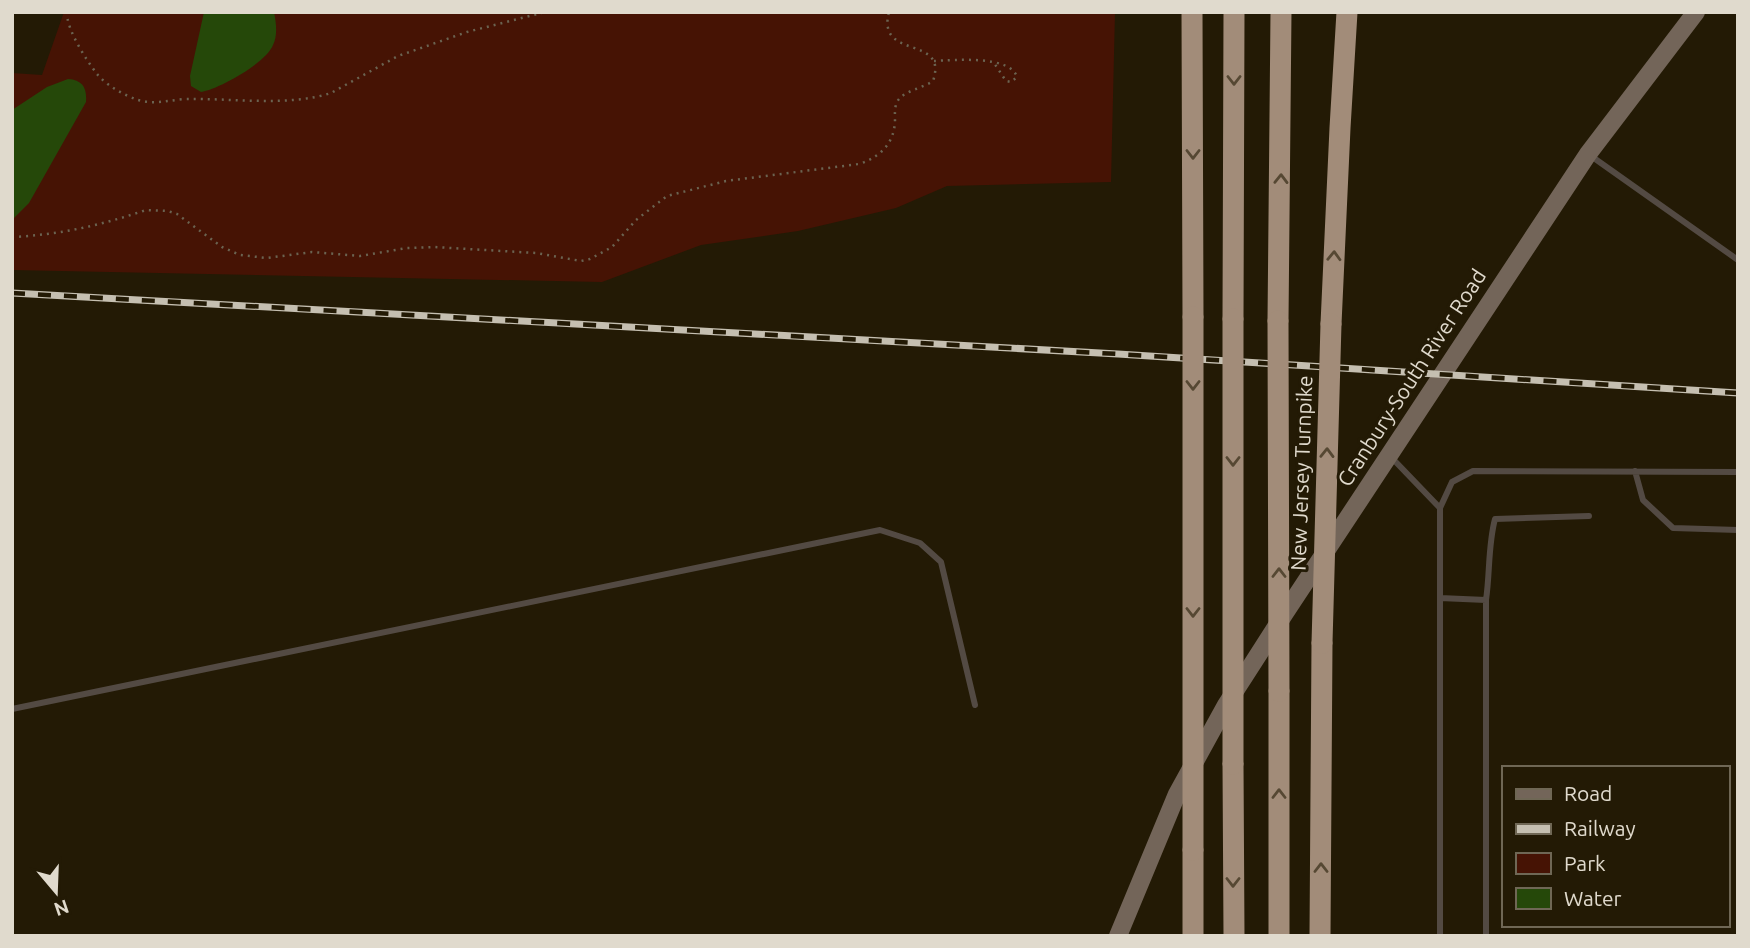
<svg xmlns="http://www.w3.org/2000/svg" width="1750" height="948" viewBox="0 0 1750 948" font-family="Ubuntu,sans-serif">
  <style>
    .green { fill: #461304 }
    .water { fill: #254809 }
    .lines { fill: none; stroke-linecap: round; stroke-linejoin: round }
    .path { stroke: #6b6351; stroke-width: 2.5; stroke-dasharray: 2 5; stroke-linecap: butt }
    .service { stroke: #534a43; stroke-width: 6 }
    .secondary { stroke: #736559; stroke-width: 18 }
    .motorway { stroke: #a28c79; stroke-width: 21 }
    .rail-casing { stroke: #c5bfb1; stroke-width: 7 }
    .rail { stroke: #231a05; stroke-width: 4.5; stroke-dasharray: 13; stroke-linecap: butt }
    .motorway-bridge { stroke: #a28c79; stroke-width: 21 }
    .oneway { stroke: #564833 }
    .labels { text-anchor: middle; stroke-width: 6; stroke-linejoin: round; paint-order: stroke }
    .street-label { font-size: 21px; fill: #e0dacd; stroke: #231a05 }
  </style>
  <rect width="100%" height="100%" fill="#231a05"/>
  <path class="green" d="M 64,12 L 1115,12 L 1111,182 L 947,186 L 896,208 L 798,231 L 701,245 L 602,282 L 12,270 L 12,73 L 42,75 Z"/>
  <path class="water" d="M 204,12 L 274,12 C 276,22 278,35 273,45 C 266,63 219,89 201,92 L 191,86 L 190,76 Z
    M 68,79 C 83,80 87,88 86,102 L 29,203 L 12,220 L 12,110 L 47,87 Z"/>
  <g class="lines">
    <path class="path" d="M 67,12 C 66,29 87,61 97,74 C 107,86 124,95 138,100 C 155,105 169,100 186,99 C 231,98 288,107 331,93 L 398,56 L 467,32 L 545,12
      M 934,61 C 954,60 1010,55 1017,77 L 1011,82 L 1006,81 L 994,63
      M 12,237 C 59,235 102,225 146,210 L 168,211 L 177,214 L 222,247 L 240,255 L 267,258 L 312,252 L 360,256 L 407,248 L 434,247 L 536,253 L 581,261 L 590,259 L 612,247 L 636,220 L 667,196 L 726,181 L 859,164 C 880,157 894,144 895,121 C 895,113 894,105 899,99 C 907,90 923,88 933,81 C 949,34 876,61 889,12"/>
    <path class="service" d="M 1591,156 L 1738,260
      M 1391,457 L 1440,508
      M 1635,471 L 1643,500 L 1673,528 L 1738,530
      M 1440,598 L 1486,600 C 1490,573 1488,545 1495,519 L 1589,516
      M 12,709 L 880,530 L 920,543 L 941,562 L 975,705
      M 1440,936 L 1440,508 L 1452,482 L 1473,471 L 1738,472
      M 1486,936 L 1486,600"/>
    <path class="secondary" d="M 1118,936 L 1177,794 L 1226,705 L 1285,613 L 1588,154 L 1696,12"/>
    <path class="motorway" d="M 1192,12 L 1193,317
      M 1233,319 L 1234,12
      M 1278,321 L 1281,12
      M 1331,324 L 1340,128 L 1347,12
      M 1279,691 L 1279,936
      M 1233,764 L 1234,936
      M 1193,850 L 1193,936
      M 1320,936 L 1322,643"/>
    <defs>
      <path id="rail" d="M 12,293 L 1118,354 L 1738,393"/>
    </defs>
    <use href="#rail" class="rail-casing"/>
    <use href="#rail" class="rail"/>
    <path class="motorway-bridge" d="M 1278,321 L 1279,691
      M 1322,643 L 1331,324
      M 1233,764 L 1233,319
      M 1193,850 L 1193,317"/>
  </g>
  <defs><path id="oneway-chevron" d="M-2-3.5L2.5 0L-2 3.5" fill="none" stroke-width="1.6" stroke-linecap="round" stroke-linejoin="round" transform="scale(1.75)"/></defs>
  <g class="oneway">
    <use href="#oneway-chevron" transform="translate(1234 80) rotate(90)"/>
    <use href="#oneway-chevron" transform="translate(1193 154) rotate(90)"/>
    <use href="#oneway-chevron" transform="translate(1281 179) rotate(-89)"/>
    <use href="#oneway-chevron" transform="translate(1334 256) rotate(-88)"/>
    <use href="#oneway-chevron" transform="translate(1193 385) rotate(90)"/>
    <use href="#oneway-chevron" transform="translate(1327 453) rotate(-89)"/>
    <use href="#oneway-chevron" transform="translate(1233 461) rotate(90)"/>
    <use href="#oneway-chevron" transform="translate(1279 573) rotate(-90)"/>
    <use href="#oneway-chevron" transform="translate(1193 612) rotate(90)"/>
    <use href="#oneway-chevron" transform="translate(1279 794) rotate(-90)"/>
    <use href="#oneway-chevron" transform="translate(1321 868) rotate(-90)"/>
    <use href="#oneway-chevron" transform="translate(1233 882) rotate(90)"/>
  </g>
  <g class="labels">
    <g class="street-label">
      <text transform="translate(1412 378) rotate(-57)" y="7">Cranbury-South River Road</text>
      <text transform="translate(1302 473) rotate(-88)" y="7">New Jersey Turnpike</text>
    </g>
  </g>
  <rect width="1750" height="948" fill="none" stroke="#e0dacd" stroke-width="28"/>
  <rect x="1502" y="766" width="228" height="161" fill="#231a05" stroke="#6f6755" stroke-width="2"/>
  <rect x="1516" y="789" width="35" height="10" fill="#736559" stroke="#6f6755" stroke-width="2"/>
  <text x="1564" y="801" font-size="21" fill="#e0dacd">Road</text>
  <rect x="1516" y="824" width="35" height="10" fill="#c5bfb1" stroke="#6f6755" stroke-width="2"/>
  <text x="1564" y="836" font-size="21" fill="#e0dacd">Railway</text>
  <rect x="1516" y="853" width="35" height="21" fill="#461304" stroke="#6f6755" stroke-width="2"/>
  <text x="1564" y="871" font-size="21" fill="#e0dacd">Park</text>
  <rect x="1516" y="888" width="35" height="21" fill="#254809" stroke="#6f6755" stroke-width="2"/>
  <text x="1564" y="906" font-size="21" fill="#e0dacd">Water</text>
  <g transform="translate(56 892) rotate(161)" stroke="#231a05" stroke-width="5" paint-order="stroke">
  <path d="M0-5L12 26L0 18L-12 26Z" fill="#e0dacd"/>
  <text y="-10" font-size="19" font-weight="bold" text-anchor="middle" fill="#e0dacd">N</text>
  </g>
</svg>
